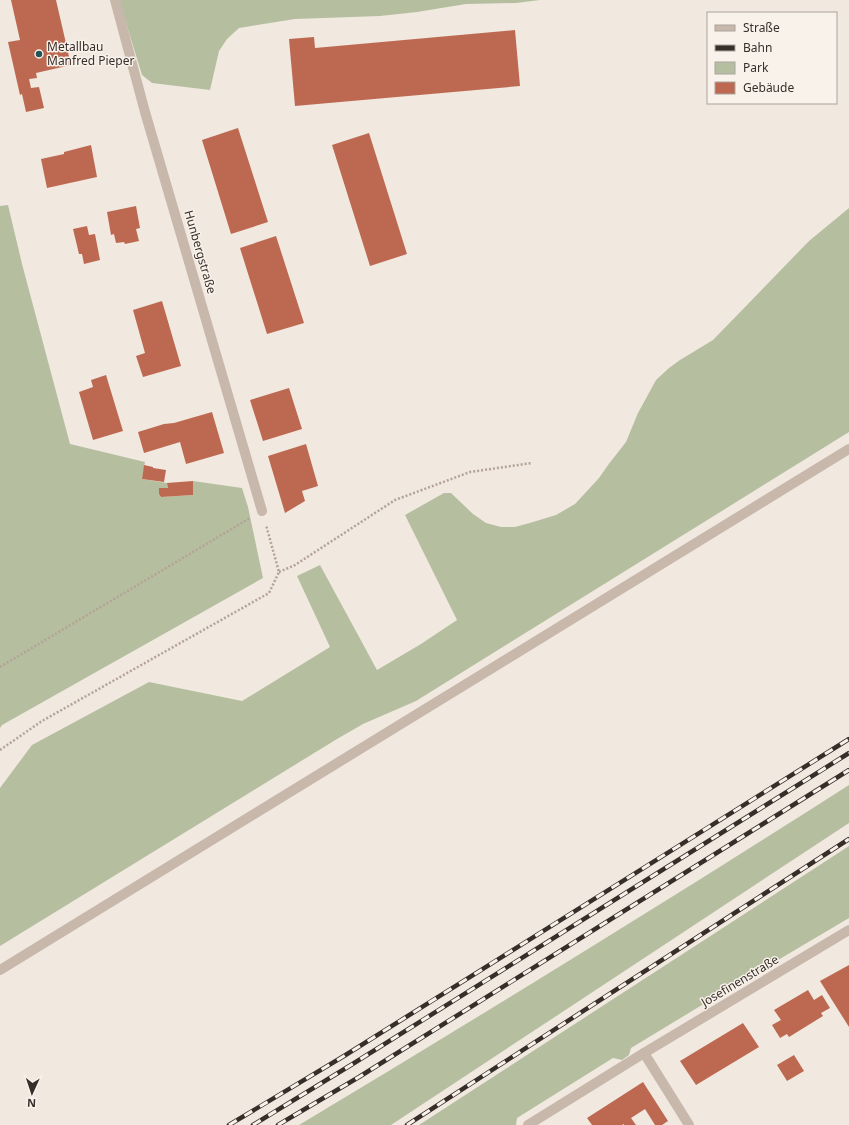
<svg xmlns="http://www.w3.org/2000/svg" width="849" height="1125" viewBox="0 0 849 1125" font-family="'Noto Sans',sans-serif">
  <style>
    .green { fill: #b5bfa0 }
    .building { fill: #bd6951 }
    .lines { fill: none; stroke-linecap: round; stroke-linejoin: round }
    .path { stroke: #b4a296; stroke-width: 2.5; stroke-dasharray: 2 2; stroke-linecap: butt }
    .service { stroke: #c8b8ab; stroke-width: 10 }
    .minor { stroke: #c8b8ab; stroke-width: 10 }
    .rail-casing { stroke: #372e2a; stroke-width: 4.5 }
    .rail { stroke: #f9f2eb; stroke-width: 3; stroke-dasharray: 9; stroke-linecap: butt }
    .poi-dot { fill: #225356; stroke: #f9f2eb; stroke-width: 1.5 }
    .labels { text-anchor: middle; stroke-width: 3; stroke-linejoin: round; paint-order: stroke }
    .poi-label { font-size: 12px; fill: #372e2a; stroke: #f9f2eb; text-anchor: start }
    .street-label { font-size: 12px; fill: #372e2a; stroke: #f9f2eb }
  </style>
  <rect width="100%" height="100%" fill="#f1e8df"/>
  <path class="green" d="M 119,0 L 540,0 L 516,3 L 466,4 L 417,12 L 380,16 L 295,19 L 239,28 L 227,39 L 219,51 L 210,90 L 152,83 L 142,75 Z
    M 8,205 L 22,264 L 70,444 L 145,462 L 142,479 L 167,483 L 168,488 L 159,488 L 159,494 L 161,497 L 193,495 L 193,481 L 242,488 L 248,507 L 263,578 L 2,725 L 0,728 L 0,206 Z
    M 849,208 L 849,432 L 416,701 L 363,724 L 337,739 L 0,946 L 0,788 L 32,745 L 149,682 L 242,701 L 330,647 L 297,576 L 320,565 L 377,670 L 421,644 L 457,620 L 405,515 L 444,493 L 451,493 L 473,514 L 486,523 L 501,527 L 515,527 L 533,522 L 556,515 L 575,504 L 599,478 L 608,465 L 626,442 L 638,413 L 656,380 L 669,368 L 680,360 L 713,340 L 809,241 Z
    M 849,785 L 849,823 L 391,1125 L 299,1125 C 484,1014 667,901 849,785 Z
    M 849,846 L 849,918 L 697,1008 L 631,1048 L 629,1055 L 622,1060 L 613,1058 L 517,1118 L 516,1125 L 419,1125 Z"/>
  <path class="building" d="M 11,0 L 56,0 L 71,65 L 36,73 L 37,78 L 29,79 L 31,88 L 39,87 L 44,108 L 26,112 L 22,94 L 20,95 L 8,42 L 20,40 Z
    M 515,30 L 520,86 L 295,106 L 289,39 L 314,37 L 315,48 Z
    M 238,128 L 268,222 L 231,234 L 202,140 Z
    M 369,133 L 407,254 L 370,266 L 332,145 Z
    M 91,145 L 97,177 L 47,188 L 41,159 L 64,154 L 64,152 Z
    M 136,206 L 140,228 L 136,229 L 139,241 L 125,244 L 124,242 L 116,243 L 114,234 L 111,235 L 107,212 Z
    M 87,226 L 89,235 L 95,234 L 100,260 L 84,264 L 82,254 L 79,254 L 73,229 Z
    M 276,236 L 304,323 L 267,334 L 240,248 Z
    M 162,301 L 181,366 L 143,377 L 136,356 L 145,353 L 133,310 Z
    M 106,375 L 123,431 L 93,440 L 79,392 L 93,387 L 91,380 Z
    M 289,388 L 302,429 L 263,441 L 250,400 Z
    M 212,412 L 224,453 L 186,464 L 180,442 L 144,453 L 138,432 L 164,424 L 174,423 Z
    M 306,444 L 318,486 L 302,491 L 305,501 L 285,513 L 268,456 Z
    M 144,465 L 153,467 L 153,468 L 166,470 L 164,482 L 142,479 Z
    M 193,481 L 193,495 L 161,497 L 159,494 L 159,488 L 168,488 L 167,483 Z
    M 849,965 L 849,1027 L 820,981 Z
    M 808,990 L 814,1000 L 822,995 L 830,1008 L 821,1013 L 823,1016 L 789,1037 L 787,1034 L 780,1038 L 772,1025 L 781,1020 L 774,1010 Z
    M 743,1023 L 759,1047 L 696,1085 L 680,1061 Z
    M 794,1055 L 804,1071 L 787,1081 L 777,1065 Z
    M 643,1082 L 668,1121 L 662,1125 L 655,1125 L 645,1109 L 631,1118 L 636,1125 L 624,1125 L 624,1124 L 622,1125 L 592,1125 L 587,1118 Z"/>
  <g class="lines">
    <path class="path" d="M 279,572 L 295,565 L 395,500 L 470,472 L 532,463
      M 0,667 L 250,518
      M 0,750 L 42,721 L 269,593 L 279,572 L 266,525"/>
    <path class="service" d="M 0,970 L 849,449
      M 644,1053 L 689,1125"/>
    <path class="minor" d="M 115,0 L 145,112 L 262,511
      M 528,1125 L 644,1053 L 849,930"/>
    <defs>
      <path id="rail" d="M 229,1125 L 344,1056 L 849,739
        M 253,1125 L 351,1065 L 849,753
        M 278,1125 L 359,1077 L 849,770
        M 407,1125 L 849,839"/>
    </defs>
    <use href="#rail" class="rail-casing"/>
    <use href="#rail" class="rail"/>
  </g>
  <circle class="poi-dot" cx="39" cy="54" r="4"/>
  <g class="labels">
    <g class="poi-label">
      <text x="47" y="51">Metallbau<tspan x="47" dy="14">Manfred Pieper</tspan></text>
    </g>
    <g class="street-label">
      <text transform="translate(200 252) rotate(74)" y="4">Hunbergstraße</text>
      <text transform="translate(740 981) rotate(-31)" y="4">Josefinenstraße</text>
    </g>
  </g>
  <rect x="707" y="12" width="130" height="92" fill="#f9f2eb" stroke="#aba49e"/>
  <rect x="715" y="25" width="20" height="6" fill="#c8b8ab" stroke="#aba49e"/>
  <text x="743" y="32" font-size="12" fill="#372e2a">Straße</text>
  <rect x="715" y="45" width="20" height="6" fill="#372e2a" stroke="#aba49e"/>
  <text x="743" y="52" font-size="12" fill="#372e2a">Bahn</text>
  <rect x="715" y="62" width="20" height="12" fill="#b5bfa0" stroke="#aba49e"/>
  <text x="743" y="72" font-size="12" fill="#372e2a">Park</text>
  <rect x="715" y="82" width="20" height="12" fill="#bd6951" stroke="#aba49e"/>
  <text x="743" y="92" font-size="12" fill="#372e2a">Gebäude</text>
  <g transform="translate(32 1093) rotate(183)" stroke="#f9f2eb" stroke-width="3" paint-order="stroke">
  <path d="M0-3L7 15L0 10L-7 15Z" fill="#372e2a"/>
  <text y="-6" font-size="11" font-weight="bold" text-anchor="middle" fill="#372e2a">N</text>
  </g>
</svg>
